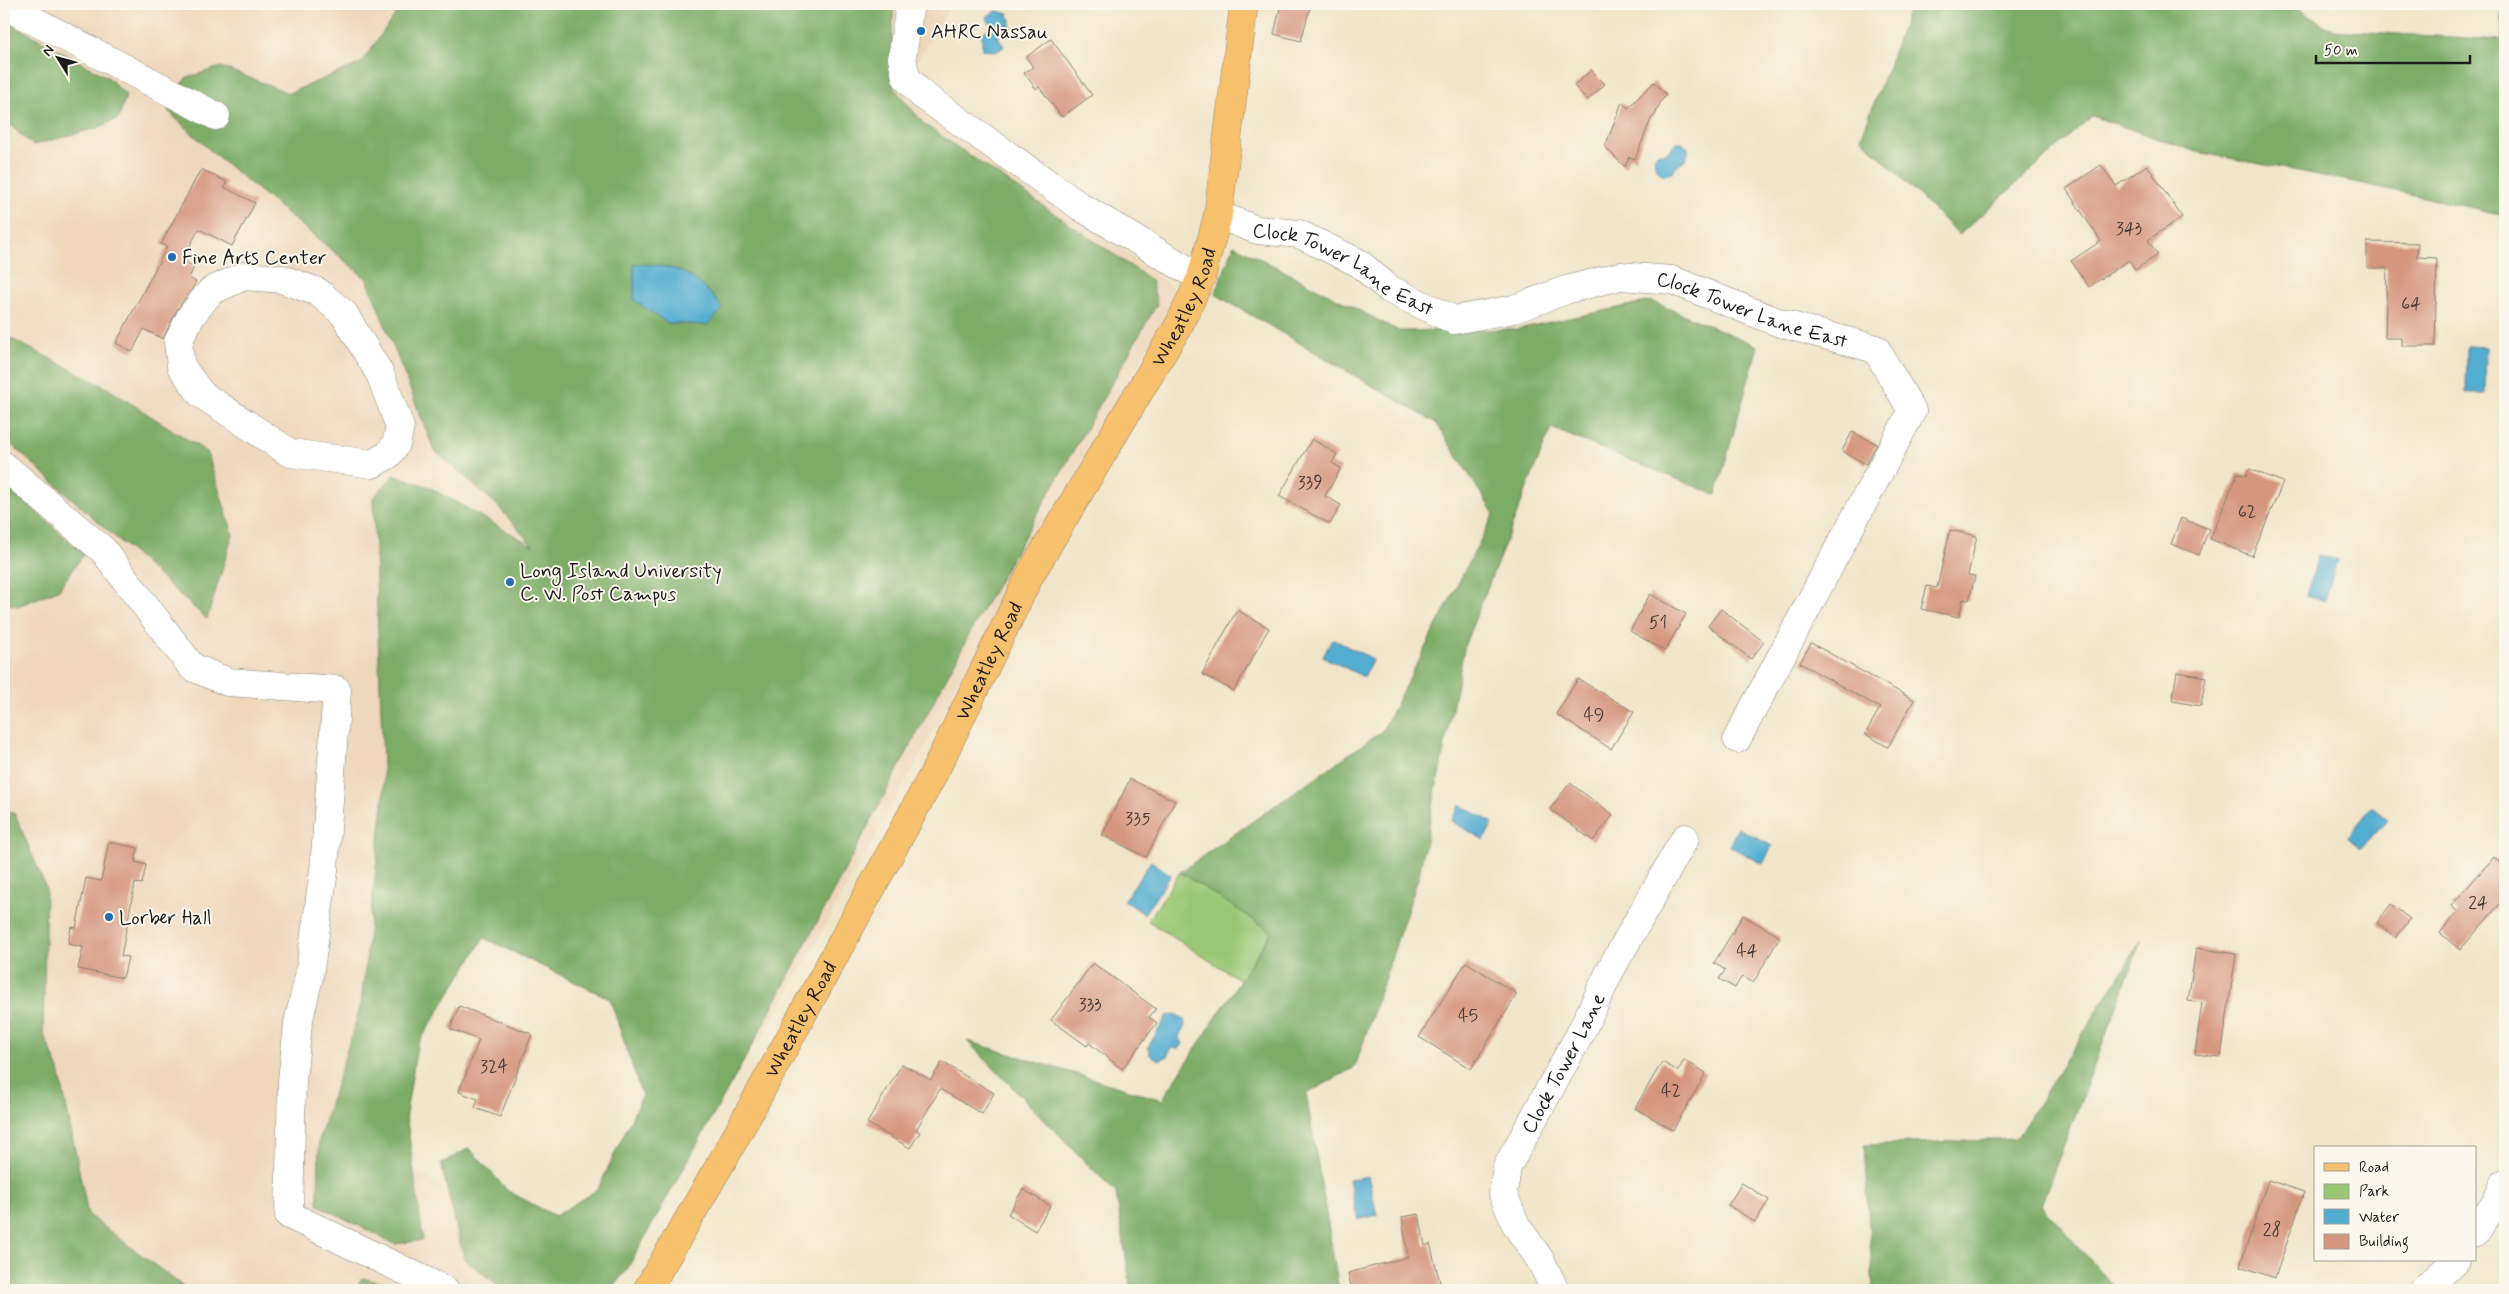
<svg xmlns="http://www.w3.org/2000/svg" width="2509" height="1294" viewBox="0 0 2509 1294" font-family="Mynerve,sans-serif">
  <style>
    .built { fill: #eed7bb }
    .green { fill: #9ac774; stroke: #5b7248 }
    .forest { fill: #7bac66; stroke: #4c6441 }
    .water { fill: #53add1; stroke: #386476 }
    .building { fill: #d6967e }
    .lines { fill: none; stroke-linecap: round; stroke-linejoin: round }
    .minor-casing { stroke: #868072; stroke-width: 29 }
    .major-casing { stroke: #868072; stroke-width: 29 }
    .minor { stroke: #fff; stroke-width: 28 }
    .major { stroke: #f7c06c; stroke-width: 28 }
    .poi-dot { fill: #1f6fb2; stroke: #fbf7ec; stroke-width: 2 }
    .labels { text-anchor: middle; stroke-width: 4; stroke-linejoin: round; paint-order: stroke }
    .number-label { font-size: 18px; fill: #4a3a34 }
    .poi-label { font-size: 20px; fill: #1c1c1c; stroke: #fbf7ec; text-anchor: start }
    .street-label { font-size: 20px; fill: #1c1c1c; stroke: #fbf7ec }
  </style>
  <rect width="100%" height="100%" fill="#fbf7ec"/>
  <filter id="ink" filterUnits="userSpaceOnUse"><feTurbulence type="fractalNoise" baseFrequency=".02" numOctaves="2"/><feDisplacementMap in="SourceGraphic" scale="10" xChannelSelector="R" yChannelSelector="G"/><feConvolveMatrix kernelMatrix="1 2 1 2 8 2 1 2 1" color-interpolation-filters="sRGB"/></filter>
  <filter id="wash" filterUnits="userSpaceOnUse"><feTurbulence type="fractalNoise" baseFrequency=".0096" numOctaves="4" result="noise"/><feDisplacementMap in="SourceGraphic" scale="20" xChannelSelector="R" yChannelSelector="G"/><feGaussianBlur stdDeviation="1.12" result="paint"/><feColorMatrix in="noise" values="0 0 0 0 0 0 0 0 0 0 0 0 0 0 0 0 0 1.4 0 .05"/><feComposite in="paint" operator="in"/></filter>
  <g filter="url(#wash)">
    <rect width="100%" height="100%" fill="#f1e5c9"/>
    <path class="built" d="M 4,4 L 953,4 L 906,77 L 921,94 L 1179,293 L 759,1044 L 465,872 L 363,1136 L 599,1290 L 4,1290 Z"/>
    <path class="green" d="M 1180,872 L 1272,931 L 1240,980 L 1148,921 Z"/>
    <path class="forest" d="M 403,4 L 894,4 L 892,40 L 894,88 L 924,124 L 1151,280 L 1157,304 L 978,618 L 740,1068 L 626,1271 L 610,1290 L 505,1290 L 464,1259 L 441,1164 L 469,1148 L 508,1191 L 555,1216 L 598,1189 L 642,1096 L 610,999 L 484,938 L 417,1046 L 406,1114 L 423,1240 L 395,1244 L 318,1205 L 319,1140 L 361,1005 L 384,793 L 373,498 L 394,475 L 427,486 L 533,546 L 497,505 L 434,450 L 367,279 L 212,152 L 168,111 L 186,78 L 221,67 L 289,93 L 361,63 Z
      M 1911,4 L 2290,4 L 2332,30 L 2502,40 L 2502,4 L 2505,4 L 2505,215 L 2355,182 L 2197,152 L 2092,116 L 1959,235 L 1861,138 Z
      M 4,20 L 109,78 L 126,95 L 119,118 L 97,128 L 33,145 L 4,120 Z
      M 1234,245 L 1399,331 L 1517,329 L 1651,301 L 1758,346 L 1716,495 L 1551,428 L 1465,644 L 1419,875 L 1355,1067 L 1306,1094 L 1339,1290 L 1131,1290 L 1116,1193 L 967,1041 L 1162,1100 L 1272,932 L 1180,872 L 1382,731 L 1494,514 L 1436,423 L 1215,294 Z
      M 4,335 L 107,388 L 207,452 L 233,534 L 207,619 L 4,438 Z
      M 4,483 L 84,554 L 58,590 L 18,606 L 4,603 Z
      M 4,810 L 15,814 L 46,888 L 43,1033 L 59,1070 L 88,1215 L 188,1290 L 4,1290 Z
      M 2142,940 L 2041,1205 L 2117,1290 L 1873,1290 L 1864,1145 L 2016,1139 Z
      M 362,1278 L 411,1290 L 355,1290 Z"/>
    <path class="water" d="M 997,11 L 1009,14 L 1008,17 L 1011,19 L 1010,30 L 998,36 L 1004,47 L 997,51 L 982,50 L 982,33 L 992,27 L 986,17 Z
      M 1675,143 L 1682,143 L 1688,148 C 1690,161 1678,163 1672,173 L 1663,175 L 1656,169 L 1654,158 L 1657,153 L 1667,153 Z
      M 634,264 C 677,264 697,275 723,309 L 707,325 L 667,323 L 634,300 Z
      M 2467,346 L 2486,347 L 2485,393 L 2466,393 Z
      M 2318,555 L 2337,560 L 2325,601 L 2307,596 Z
      M 1332,639 L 1373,659 L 1364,677 L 1323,657 Z
      M 1460,805 L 1493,823 L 1484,840 L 1451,821 Z
      M 2372,807 L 2387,819 L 2361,849 L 2347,837 Z
      M 1738,828 L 1772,846 L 1763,864 L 1729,846 Z
      M 1151,861 L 1171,875 L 1144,914 L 1124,900 Z
      M 1175,1014 L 1184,1019 L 1185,1026 L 1179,1036 L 1183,1044 L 1178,1049 L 1171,1048 L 1167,1057 L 1159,1060 L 1150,1055 L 1148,1047 L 1167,1016 Z
      M 1368,1176 L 1377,1215 L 1358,1220 L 1349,1180 Z"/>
    <g id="blocks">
      <path class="building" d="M 1281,4 L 1311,4 L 1301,41 L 1274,34 Z
        M 1051,39 L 1092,95 L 1062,117 L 1039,87 L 1036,89 L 1024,73 L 1033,67 L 1026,57 Z
        M 1591,70 L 1605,84 L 1588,100 L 1574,86 Z
        M 1654,82 L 1667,95 L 1661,101 L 1655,115 L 1651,119 L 1635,159 L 1629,157 L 1625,167 L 1605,147 L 1622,102 L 1628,108 Z
        M 2101,165 L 2116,186 L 2147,165 L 2182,217 L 2148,240 L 2158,255 L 2135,270 L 2129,260 L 2089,287 L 2071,261 L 2101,241 L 2066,189 Z
        M 201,169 L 227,182 L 224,187 L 255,203 L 232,246 L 199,229 L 182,260 L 194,267 L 189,278 L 196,282 L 192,289 L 177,309 L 163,339 L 144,329 L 132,352 L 116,343 L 167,247 L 161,244 Z
        M 2367,242 L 2418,243 L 2417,257 L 2437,258 L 2435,346 L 2402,346 L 2402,338 L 2385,338 L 2387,268 L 2367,268 Z
        M 1852,432 L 1877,444 L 1866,464 L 1842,451 Z
        M 1312,439 L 1337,454 L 1332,463 L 1341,468 L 1325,496 L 1341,505 L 1330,524 L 1279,496 Z
        M 2249,469 L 2283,482 L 2252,556 L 2210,539 L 2238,473 L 2246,476 Z
        M 2181,518 L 2209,529 L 2199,555 L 2171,544 Z
        M 1950,530 L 1977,536 L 1968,575 L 1975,576 L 1969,600 L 1963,599 L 1959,617 L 1921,609 L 1927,586 L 1937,588 Z
        M 1650,594 L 1686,614 L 1665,651 L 1630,631 Z
        M 1721,609 L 1764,642 L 1751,659 L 1708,626 Z
        M 1237,610 L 1269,628 L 1234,691 L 1202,674 Z
        M 1811,643 L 1914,700 L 1888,747 L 1865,734 L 1880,708 L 1800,663 Z
        M 2177,672 L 2206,677 L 2201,706 L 2172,701 Z
        M 1578,679 L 1634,712 L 1611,749 L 1556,714 Z
        M 1130,779 L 1175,801 L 1146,857 L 1102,835 Z
        M 1570,783 L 1613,815 L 1593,841 L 1550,809 Z
        M 109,842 L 138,848 L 135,862 L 146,865 L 142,884 L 135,883 L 121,956 L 128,957 L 123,978 L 78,969 L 83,947 L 68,944 L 71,927 L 76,928 L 86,878 L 101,881 Z
        M 2494,857 L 2505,866 L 2505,898 L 2460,950 L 2440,933 L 2458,912 L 2451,906 Z
        M 2391,904 L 2410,919 L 2396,938 L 2377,923 Z
        M 1743,915 L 1780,937 L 1753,983 L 1742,976 L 1735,988 L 1719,979 L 1725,970 L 1714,963 Z
        M 2196,948 L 2236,954 L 2221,1057 L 2195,1054 L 2202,1003 L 2188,1001 Z
        M 1466,962 L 1517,994 L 1471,1069 L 1419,1037 Z
        M 1093,963 L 1156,1009 L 1149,1017 L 1157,1023 L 1122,1069 L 1089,1043 L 1087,1046 L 1051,1020 Z
        M 459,1006 L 532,1034 L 500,1117 L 475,1108 L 478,1099 L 459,1092 L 479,1040 L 450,1029 Z
        M 1684,1060 L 1706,1073 L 1673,1130 L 1635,1108 L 1662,1062 L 1678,1071 Z
        M 942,1062 L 994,1093 L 982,1114 L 940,1089 L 916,1130 L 920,1132 L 910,1148 L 867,1123 L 902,1064 L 931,1080 Z
        M 2268,1180 L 2304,1192 L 2275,1278 L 2240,1266 Z
        M 1742,1183 L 1769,1200 L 1755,1222 L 1728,1205 Z
        M 1023,1189 L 1050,1206 L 1035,1231 L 1008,1214 Z
        M 1419,1214 L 1425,1246 L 1430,1244 L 1442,1290 L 1352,1290 L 1348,1273 L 1408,1257 L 1402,1217 Z"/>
    </g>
  </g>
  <g filter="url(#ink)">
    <use href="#blocks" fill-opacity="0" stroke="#868072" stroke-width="1"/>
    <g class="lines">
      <defs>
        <g id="minor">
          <path d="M 910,4 L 902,58 L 906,77 L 921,94 L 1081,207 L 1201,278"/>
          <path d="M 4,5 L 216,116"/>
          <path id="s1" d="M 1218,215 L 1257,230 L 1299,234 L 1359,263 L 1389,289 L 1454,320 L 1514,309 L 1566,290 L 1620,276 L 1672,280 L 1780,323 L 1876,349 L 1912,411 L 1737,739"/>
          <path d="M 244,276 L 282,279 L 318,292 L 344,314 L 380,374 L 400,427 L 396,444 L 388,455 L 372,464 L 290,453 L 201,394 L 181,366 L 178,342 L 191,316 L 211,291 Z"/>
          <path d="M 4,466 L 103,550 L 192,667 L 228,682 L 337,690 L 324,870 L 309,977 L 298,1023 L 292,1081 L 289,1215 L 445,1290"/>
          <path d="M 2475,1233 L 2495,1204 L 2505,1183"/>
          <path id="s2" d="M 1555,1290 L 1541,1261 L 1516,1225 L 1503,1194 L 1507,1167 L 1580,1034 L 1612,967 L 1685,838"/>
          <path d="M 2424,1290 L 2456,1260"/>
        </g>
        <g id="major">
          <path id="s3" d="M 647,1290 L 728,1151 L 932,777 L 1030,575 L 1179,325 L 1201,278 L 1218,215 L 1244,4"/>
        </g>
      </defs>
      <use href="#minor" class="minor-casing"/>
      <use href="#major" class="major-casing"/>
      <use href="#minor" class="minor"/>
      <use href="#major" class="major"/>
    </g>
  </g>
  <g class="poi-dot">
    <circle cx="921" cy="31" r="5"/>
    <circle cx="172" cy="257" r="5"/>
    <circle cx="510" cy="582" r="5"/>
    <circle cx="109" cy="917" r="5"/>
  </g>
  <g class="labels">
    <g class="number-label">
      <text x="2129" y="234">343</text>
      <text x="2411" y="309">64</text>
      <text x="1310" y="488">339</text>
      <text x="2247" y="517">62</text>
      <text x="1658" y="628">51</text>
      <text x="1594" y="720">49</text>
      <text x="1138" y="824">335</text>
      <text x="2478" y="908">24</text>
      <text x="1747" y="956">44</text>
      <text x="1090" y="1010">333</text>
      <text x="1468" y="1021">45</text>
      <text x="494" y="1072">324</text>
      <text x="1671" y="1096">42</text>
      <text x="2272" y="1235">28</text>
    </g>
    <g class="poi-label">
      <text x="931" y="38">AHRC Nassau</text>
      <text x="182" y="264">Fine Arts Center</text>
      <text x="520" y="577">Long Island University<tspan x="520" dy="23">C. W. Post Campus</tspan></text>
      <text x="119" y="924">Lorber Hall</text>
    </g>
    <g class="street-label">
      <text dy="7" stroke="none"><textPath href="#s1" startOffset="138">Clock Tower Lane East</textPath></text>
      <text dy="7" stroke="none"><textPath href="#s3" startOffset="1121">Wheatley Road</textPath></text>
      <text dy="7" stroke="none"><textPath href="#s1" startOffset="572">Clock Tower Lane East</textPath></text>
      <text dy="7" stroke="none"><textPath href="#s3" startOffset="716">Wheatley Road</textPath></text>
      <text dy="7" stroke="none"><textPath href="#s3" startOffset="311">Wheatley Road</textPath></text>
      <text dy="7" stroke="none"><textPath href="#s2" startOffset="255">Clock Tower Lane</textPath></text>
    </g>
  </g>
  <rect width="2509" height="1294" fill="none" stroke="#fbf7ec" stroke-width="20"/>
  <rect x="2314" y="1146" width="162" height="115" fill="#fbf7ec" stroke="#a29f99"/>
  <rect x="2324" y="1163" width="25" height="8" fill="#f7c06c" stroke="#a29f99"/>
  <text x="2359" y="1172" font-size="15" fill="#1c1c1c">Road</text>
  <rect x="2324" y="1184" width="25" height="15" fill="#9ac774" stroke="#a29f99"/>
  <text x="2359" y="1196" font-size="15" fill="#1c1c1c">Park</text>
  <rect x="2324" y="1209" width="25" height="15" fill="#53add1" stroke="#a29f99"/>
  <text x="2359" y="1222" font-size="15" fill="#1c1c1c">Water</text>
  <rect x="2324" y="1234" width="25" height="15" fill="#d6967e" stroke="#a29f99"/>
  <text x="2359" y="1246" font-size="15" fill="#1c1c1c">Building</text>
  <g transform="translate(58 58) rotate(307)" stroke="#fbf7ec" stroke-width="4" paint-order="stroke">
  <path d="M0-4L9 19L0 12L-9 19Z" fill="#1c1c1c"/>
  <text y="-8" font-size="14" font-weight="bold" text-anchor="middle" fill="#1c1c1c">N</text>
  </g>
  <path d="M2316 55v8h154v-8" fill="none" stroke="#1c1c1c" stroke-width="2.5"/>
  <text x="2324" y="55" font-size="15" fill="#1c1c1c" stroke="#fbf7ec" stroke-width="4" paint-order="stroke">50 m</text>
</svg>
